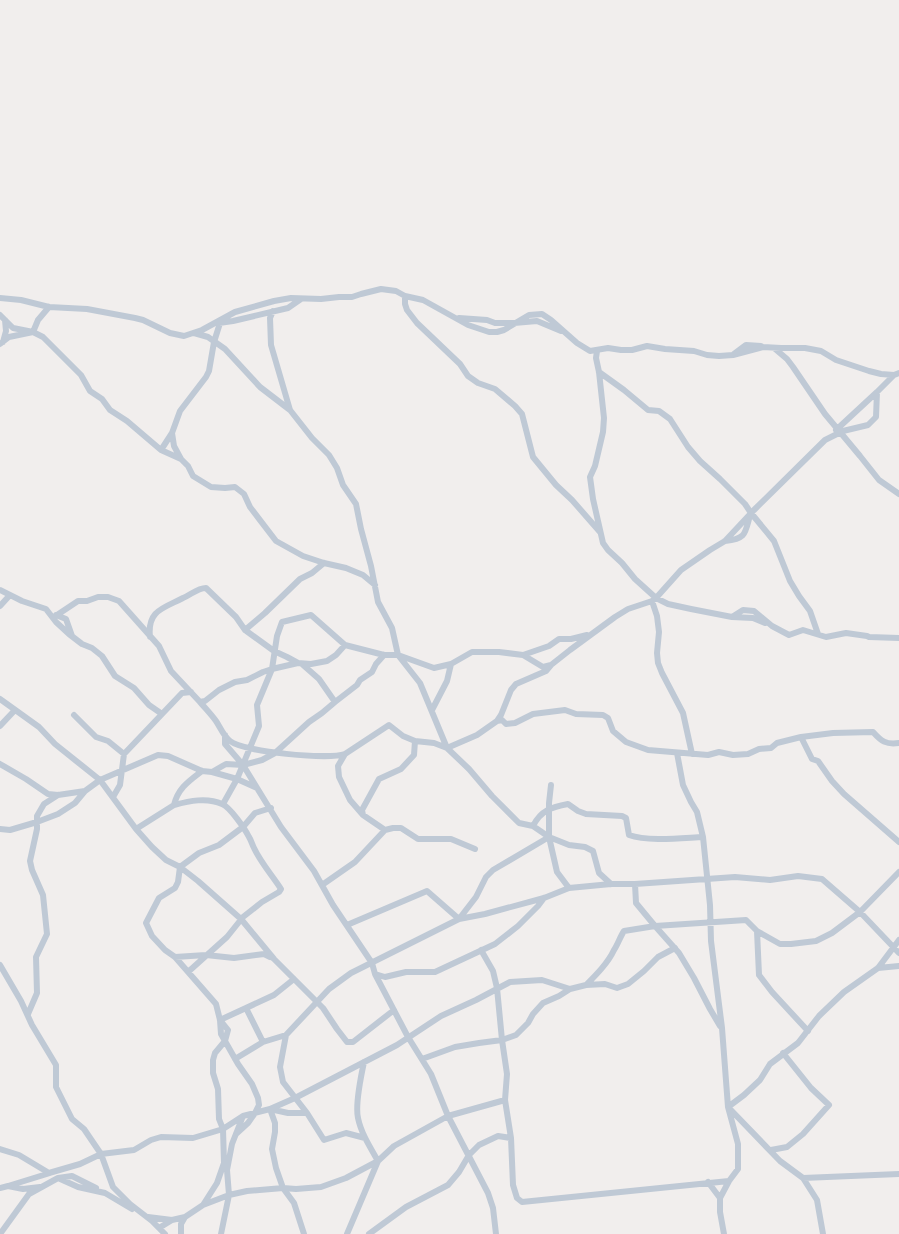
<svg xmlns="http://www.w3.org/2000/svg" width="899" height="1234" viewBox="0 0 899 1234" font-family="'Open Sans',sans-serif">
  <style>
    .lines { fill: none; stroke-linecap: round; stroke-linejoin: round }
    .minor { stroke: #bfc9d5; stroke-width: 6 }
  </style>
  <rect width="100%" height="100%" fill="#f1eeed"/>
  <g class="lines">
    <path class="minor" d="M 405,296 L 405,304 L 407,310 L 417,323 L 460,364 L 468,376 L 478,383 L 495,389 L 515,406 L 522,414 L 533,457 L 556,485 L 572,500 L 600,532
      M 0,298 L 21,300 L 49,307 L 87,309 L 135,318 L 143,320 L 170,333 L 184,336 L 202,330 L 235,312 L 274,301 L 291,298 L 321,299 L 339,297 L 352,297 L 361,294 L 381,289 L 396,291 L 405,296 L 423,300 L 468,325 L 489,332 L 497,332 L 504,330 L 529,315 L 542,314 L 551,320 L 577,343 L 590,351 L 608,348 L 621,350 L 632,350 L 647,346 L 665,349 L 694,351 L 707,355 L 719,356 L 733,355 L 763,347 L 781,348 L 805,348 L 821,351 L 836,360 L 869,371 L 881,374 L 894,375
      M 273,311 L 270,318 L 271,345 L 290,410 L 312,438 L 329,455 L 337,468 L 343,485 L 356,504 L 361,529 L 371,566 L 378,602 L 392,628 L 398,655 L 420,683 L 447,748
      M 0,315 L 13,328 L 33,332 L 43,337 L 81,375 L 90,391 L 102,399 L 110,410 L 127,421 L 161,450 L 181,459 L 188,466 L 193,476 L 211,487 L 225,488 L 235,487 L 244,494 L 250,507 L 276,541 L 303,556 L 324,563 L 346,568 L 363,575 L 375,585
      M 459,318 L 487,320 L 495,323 L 514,323 L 537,321 L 561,331
      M 219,323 L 233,321 L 288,308 L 301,299
      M 194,333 L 208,337 L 225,349 L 260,387 L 290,410
      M 3,342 L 6,331 L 5,320
      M 0,344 L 9,337 L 33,332 L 38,320 L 49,307
      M 774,348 L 787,359 L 793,367 L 825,414 L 860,456 L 879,480 L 899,494
      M 597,351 L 596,358 L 599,372 L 604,418 L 603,432 L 595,466 L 590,477 L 593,499 L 603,543 L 608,550 L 622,563 L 635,579 L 656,598 L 668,604 L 691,609 L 732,617 L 743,610 L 754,611 L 772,626 L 789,635 L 803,630 L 826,637 L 846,633 L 867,636 L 869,637 L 899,638
      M 734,354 L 746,345 L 761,346
      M 599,372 L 624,390 L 648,410 L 659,411 L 670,419 L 688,447 L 700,461 L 720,479 L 745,504 L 751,513 L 774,541 L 790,581 L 799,596 L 810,611 L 818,634
      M 836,430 L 877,392
      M 172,433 L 174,446 L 181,459
      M 161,450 L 172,433 L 180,411 L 206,377 L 209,371 L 214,342 L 220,323
      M 725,541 C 746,539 745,534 750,515
      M 0,590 L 22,601 L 46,609 L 56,622 L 69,634 L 82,644 L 92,648 L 102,656 L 115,676 L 134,688 L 149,705 L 162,714
      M 652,601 L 657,616 L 659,632 L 657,653 L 658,663 L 662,673 L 683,713 L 692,754
      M 0,606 L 10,595
      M 56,615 L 66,619 L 72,636
      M 57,615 L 78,601 L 87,601 L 98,597 L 108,597 L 119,601 L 159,646 L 171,671 L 200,702 L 205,701 L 219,690 L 235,682 L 247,680 L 263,672 L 272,669 L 298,663
      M 732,617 L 753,618 L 765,623
      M 245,630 L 265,613 L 300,579 L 312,573 L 324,563
      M 150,637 C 147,610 164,608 183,598 C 191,595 197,588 206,588 L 236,617 L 245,630 L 274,651 L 287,657 L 298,663 L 311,664 L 327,661 L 336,655 L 345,645
      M 523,655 L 549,646 L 559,639 L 571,639 L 587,635
      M 302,664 L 319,679 L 335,702
      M 0,699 L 39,727 L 55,744 L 100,780 L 136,829 L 152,847 L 166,860 L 180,867 L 198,881 L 241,919 L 274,959 L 323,1008 L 337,1029 L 347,1042 L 353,1042 L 394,1010
      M 200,702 C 205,708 211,714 216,721 C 220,727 224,737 230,741 C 244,752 328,760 345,754 L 389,725 L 403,736 L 415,741
      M 432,710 L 447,681 L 451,664
      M 74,715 L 96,737 L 108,741 L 124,754
      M 497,721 L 502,720 L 506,724 L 515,723 L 533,714 L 565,710 L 576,714 L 603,715 L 608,718 L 613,731 L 626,742 L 648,750 L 708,755 L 719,752 L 733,755 L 748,754 L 759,749 L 771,748 L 777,743 L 801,737 L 812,759 L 818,761 L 832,781 L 844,794 L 899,842
      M 0,726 L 15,710
      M 225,735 L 225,744 L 243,765 L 281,827 L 314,871 L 333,905 L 372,963 L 375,974 L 408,1037 L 431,1074 L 448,1116 L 488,1193 L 493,1208 L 496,1234
      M 801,737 L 833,733 L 873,732 C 881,741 886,745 899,743
      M 447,748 L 477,735 L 497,721 L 501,715 L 511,690 L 516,684 L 546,671 L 551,665 L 570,650 L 615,617 L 628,609 L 652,601 L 656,598 L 681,570 L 710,550 L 725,541 L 754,510 L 825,440 L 843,431 L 868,425 L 876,417 L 877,392 L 894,375 L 899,373
      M 677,753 L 683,785 L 691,802 L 697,812 L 703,837 L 710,905 L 711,941 L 722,1028 L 728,1107 L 780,1161 L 803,1178 L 817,1200 L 823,1234
      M 345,754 L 338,766 L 339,777 L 350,800 L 363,815 L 385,830 L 393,828 L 401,828 L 418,839 L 451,839 L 475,849
      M 0,764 L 26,779 L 48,794 L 58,795 L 85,791
      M 212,772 L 237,779 L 257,788
      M 113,797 L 120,785 L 124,754 L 182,693 L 191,692
      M 223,804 L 237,779 L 259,726 L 257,705 L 272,669 L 277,636 L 282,622 L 311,615 L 345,645 L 384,655 L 398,655 L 434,668 L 451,664 L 472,652 L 499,652 L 523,655 L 543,667 L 551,665
      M 174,805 C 189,801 207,797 222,804 C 230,807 245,829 249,837 C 251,840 252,844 254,848 C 261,863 272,875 281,889 L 279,892 L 262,902 L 243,917 L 227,937 L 188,972
      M 363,815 L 362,810 L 379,779 L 401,769 L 414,755 L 415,741 L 434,743 L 447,748 L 469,769 L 492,796 L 519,823 L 533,826 L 549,837 L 557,872 L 569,888 L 611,884 L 635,884 L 735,877 L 770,880 L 798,876 L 822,879 L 860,912 L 899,953
      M 533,826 C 541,810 552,807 568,804 L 578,811 L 586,814 L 622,816 L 626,818 L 629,835 C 648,842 682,838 703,837
      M 0,829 L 10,830 L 37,822 L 58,814 L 75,803 L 85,791 L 100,780 L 158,755 L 168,756 L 202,771 L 212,772 L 226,764 L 243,765 L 262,760 L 275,753 L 309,722 L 322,713 L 335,702 L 357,685 L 360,680 L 372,672 L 376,664 L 384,655
      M 136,829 L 174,805 C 178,788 189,781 202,771
      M 549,837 L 549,803 L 551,785
      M 635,884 L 636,903 L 655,926 L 679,953 L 694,978 L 710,1009 L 720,1026
      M 322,885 L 355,862 L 385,830
      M 459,919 L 476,897 L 486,877 L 493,870 L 549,837 L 569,845 L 585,847 L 593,851 L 599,873 L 611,884
      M 347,925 L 427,891 L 459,919
      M 757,931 L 780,944 L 791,944 L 816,941 L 832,933 L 860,912 L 899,872
      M 481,950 L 493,971 L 497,988 L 502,1040 L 507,1074 L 505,1100 L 511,1138 L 513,1185 L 517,1198 L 522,1202 L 729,1181 L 738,1169 L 738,1144 L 728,1107 L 744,1095 L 760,1080 L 770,1064 L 798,1043 L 819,1016 L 844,992 L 878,968 L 899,940
      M 175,957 L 206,955 L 234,958 L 264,954 L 270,957
      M 0,965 L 21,1001 L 32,1025 L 56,1065 L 56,1087 L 72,1119 L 84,1129 L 101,1154 L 113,1187 L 130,1204 L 152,1221 L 165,1234
      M 878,968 L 899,966
      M 375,974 L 385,977 L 406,972 L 435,972 L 495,944 L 518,926 L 538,906 L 544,898
      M 586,985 C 596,975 608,963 614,950 C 618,944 620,937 624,931 L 655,926 L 746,920 L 757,931 L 759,975 L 772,992 L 808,1031
      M 246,1008 L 263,1042
      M 28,1014 L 37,993 L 36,957 L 47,934 L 43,895 L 32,870 L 30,861 L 37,829 L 37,816 L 44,804 L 58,795
      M 235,1059 L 263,1042 L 286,1035
      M 422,1059 L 455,1047 L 479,1043 L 502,1040 L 516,1035 L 528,1023 L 533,1014 L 543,1003 L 559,996 L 570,989 L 586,985 L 605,984 L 617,988 L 628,984 L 644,971 L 658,957 L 675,948
      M 364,1062 C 361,1076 355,1105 358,1118 C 361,1133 370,1147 378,1161
      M 270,1109 L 275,1123 L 275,1132 L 272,1149 L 276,1168 L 283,1188 L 294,1203 L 304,1234
      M 270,1109 L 288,1113 L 307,1113 L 324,1140 L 346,1133 L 365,1138
      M 307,1113 L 283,1082 L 280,1067 L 286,1035 L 329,989 L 351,973 L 459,919 L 485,914 L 544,898 L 569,888
      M 236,1134 L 248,1123 L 255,1113 L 259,1105 L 258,1098 L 252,1084 L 238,1064 L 221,1034 L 220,1020 L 216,1004 L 175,957 L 165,950 L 152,936 L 146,923 L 159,898 L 175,888 L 178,882 L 180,867 L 199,853 L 219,845 L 243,827 L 255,813 L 271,808
      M 0,1149 L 19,1155 L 49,1173 L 80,1164 L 101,1154 L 134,1150 L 151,1140 L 161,1137 L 193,1138 L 223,1129 L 243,1116 L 270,1109 L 295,1098 L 397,1045 L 441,1016 L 476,1000 L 510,982 L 542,980 L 570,989
      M 771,1150 L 787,1147 L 803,1134 L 829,1105 L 811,1088 L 783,1053
      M 58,1178 L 72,1176 L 96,1188
      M 803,1178 L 899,1174
      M 708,1182 L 720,1198 L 729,1181
      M 8,1186 L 50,1173
      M 0,1188 L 8,1186 L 23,1189 L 40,1187
      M 720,1198 L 720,1212 L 724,1234
      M 203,1205 L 229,1195 L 247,1191 L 283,1188 L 296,1189 L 321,1187 L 346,1178 L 378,1161 L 394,1146 L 448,1116 L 505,1100
      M 148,1217 L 172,1220
      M 159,1228 L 172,1220 L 185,1217
      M 0,1234 L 29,1194 L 58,1178 L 78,1187 L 105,1193 L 132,1209
      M 181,1234 L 181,1224 L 185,1217 L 203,1205 L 217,1183 L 224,1163 L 223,1129 L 219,1119 L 218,1089 L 213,1073 L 213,1060 L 215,1053 L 225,1041 L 228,1030 L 220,1020 L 274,995 L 294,979
      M 221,1234 L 229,1195 L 227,1170 L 232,1144 L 243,1116
      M 347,1234 L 378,1161
      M 369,1234 L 406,1207 L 448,1185 L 459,1172 L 469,1155 L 479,1145 L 498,1136 L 511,1138"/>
  </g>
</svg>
